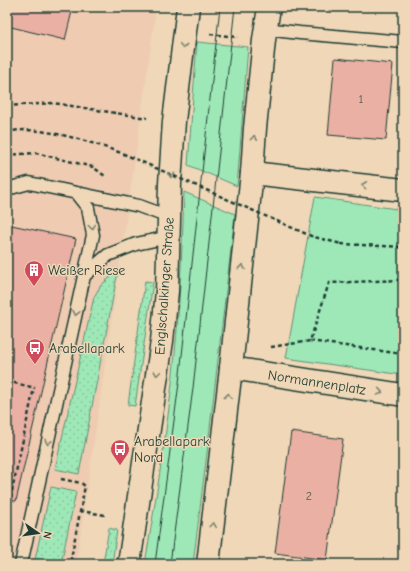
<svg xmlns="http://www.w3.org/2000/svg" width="410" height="571" viewBox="0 0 410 571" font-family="'Comic Neue',sans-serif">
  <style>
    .built { fill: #eecbb1 }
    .green { fill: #9ee8b7; stroke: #5e9276 }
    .garden { fill: url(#garden-dots); stroke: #5e9276 }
    .building { fill: #eab0a4; stroke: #1f3d34 }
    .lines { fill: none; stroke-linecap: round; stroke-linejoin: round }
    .service-casing { stroke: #1f3d34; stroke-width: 15 }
    .minor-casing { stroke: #1f3d34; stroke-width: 25 }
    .secondary-casing { stroke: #1f3d34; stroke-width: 25 }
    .path { stroke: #1f3d34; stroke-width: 2.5; stroke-dasharray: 4 3; stroke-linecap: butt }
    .service { stroke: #efd7b7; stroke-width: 12 }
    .minor { stroke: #efd7b7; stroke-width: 22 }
    .secondary { stroke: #efd7b7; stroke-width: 22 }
    .tram { stroke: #1f3d34; stroke-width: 1 }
    .path-bridge { stroke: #1f3d34; stroke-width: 2.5; stroke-dasharray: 4 3; stroke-linecap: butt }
    .oneway { stroke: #7d826f }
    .labels { text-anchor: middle; stroke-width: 3; stroke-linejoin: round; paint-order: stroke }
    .number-label { font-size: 12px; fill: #525a50 }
    .poi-label { font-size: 14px; fill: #1f3d34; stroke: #efd7b7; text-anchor: start }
    .street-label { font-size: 14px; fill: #1f3d34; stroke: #efd7b7 }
  </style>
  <defs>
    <pattern id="garden-dots" width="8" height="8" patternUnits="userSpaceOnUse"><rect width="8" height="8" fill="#9ee8b7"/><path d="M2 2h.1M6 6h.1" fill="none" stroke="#88c89e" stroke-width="1.8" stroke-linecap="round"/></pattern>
  </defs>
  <rect width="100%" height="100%" fill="#efd7b7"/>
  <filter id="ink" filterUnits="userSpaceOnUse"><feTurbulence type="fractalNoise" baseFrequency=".025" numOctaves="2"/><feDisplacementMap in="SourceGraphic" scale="8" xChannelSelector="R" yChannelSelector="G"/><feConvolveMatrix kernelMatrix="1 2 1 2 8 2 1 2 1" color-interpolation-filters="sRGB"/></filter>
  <g filter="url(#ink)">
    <path class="built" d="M 7,7 L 156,7 L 138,137 L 76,564 L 7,564 Z"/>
    <path class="green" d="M 197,42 L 248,47 L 237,186 L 188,165 Z
      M 184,192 L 235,214 L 207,453 L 193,564 L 145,564 C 155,504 165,444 172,383 C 179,320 182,256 184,192 Z
      M 315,197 L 403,210 L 403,375 L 286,358 Z"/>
    <path class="garden" d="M 118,271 L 79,474 L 55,469 L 94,297 L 101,285 Z
      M 145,281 L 153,282 L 135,406 L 128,405 Z
      M 51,487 L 76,492 L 61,564 L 34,564 Z
      M 109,528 L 117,530 L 112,564 L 103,564 Z"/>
    <path class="building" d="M 7,7 L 73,7 L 65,40 L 7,26 Z
      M 335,58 L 393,64 L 386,140 L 328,135 Z
      M 7,224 L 76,239 L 16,501 L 7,500 Z
      M 291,432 L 343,439 L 327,560 L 275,553 Z"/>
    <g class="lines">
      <defs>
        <path id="service" d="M 265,29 L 300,33 L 403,42
          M 7,189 L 29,183 L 139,206 L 169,217
          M 85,275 L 108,255 L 136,244 L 169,237
          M 21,564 L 93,235 L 88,208 L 76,193"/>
        <path id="minor" d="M 252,173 L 403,190
          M 231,368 L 403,395"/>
        <path id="secondary" d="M 129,564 L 162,341 L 167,291 L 170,184 L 174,121 L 188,7
          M 208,564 L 231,368 L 252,173 L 255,128 L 264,40 L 269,7"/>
      </defs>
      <use href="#service" class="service-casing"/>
      <use href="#minor" class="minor-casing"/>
      <use href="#secondary" class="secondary-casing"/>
      <path class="path" d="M 210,34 L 238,37
        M 7,106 L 53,103 L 147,118
        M 7,155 L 36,153 L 93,167 L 105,176
        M 341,244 L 403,247
        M 310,341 L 403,354
        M 271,347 L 310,341 L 329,283 L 399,280 L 403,270
        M 7,381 L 35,388
        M 7,386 L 8,381
        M 7,408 L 9,414
        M 61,479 L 81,483 L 85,486 L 70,564
        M 9,505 L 34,388
        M 80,511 L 105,515"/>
      <use href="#service" class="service"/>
      <use href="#minor" class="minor"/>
      <use href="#secondary" class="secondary"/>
      <path class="tram" d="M 155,564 L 179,383 L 220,7
        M 170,564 L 193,388 L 235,7"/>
      <path class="path-bridge" d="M 7,132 C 38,124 94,143 124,154 L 311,236 L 341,244"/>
    </g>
    <defs><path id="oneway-chevron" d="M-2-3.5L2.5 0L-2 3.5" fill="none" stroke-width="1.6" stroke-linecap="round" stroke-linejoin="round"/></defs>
    <g class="oneway">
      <use href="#oneway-chevron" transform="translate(183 46) rotate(96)"/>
      <use href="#oneway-chevron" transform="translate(254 138) rotate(-86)"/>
      <use href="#oneway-chevron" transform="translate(171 175) rotate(94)"/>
      <use href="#oneway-chevron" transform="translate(364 185) rotate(-173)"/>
      <use href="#oneway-chevron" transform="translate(92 227) rotate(82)"/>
      <use href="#oneway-chevron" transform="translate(242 267) rotate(-84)"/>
      <use href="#oneway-chevron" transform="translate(76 313) rotate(102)"/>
      <use href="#oneway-chevron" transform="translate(157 373) rotate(98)"/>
      <use href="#oneway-chevron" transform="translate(380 392) rotate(9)"/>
      <use href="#oneway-chevron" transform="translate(228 396) rotate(-83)"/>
      <use href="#oneway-chevron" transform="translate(48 442) rotate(102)"/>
      <use href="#oneway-chevron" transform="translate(213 525) rotate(-83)"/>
    </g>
  </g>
  <defs>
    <symbol id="building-pin" viewBox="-11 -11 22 30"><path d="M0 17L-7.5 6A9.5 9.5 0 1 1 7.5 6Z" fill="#d1495b" stroke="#efd7b7"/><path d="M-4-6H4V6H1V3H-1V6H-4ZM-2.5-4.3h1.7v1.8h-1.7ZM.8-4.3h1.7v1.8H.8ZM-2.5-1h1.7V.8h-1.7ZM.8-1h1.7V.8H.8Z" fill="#fff"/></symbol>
    <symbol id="bus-pin" viewBox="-11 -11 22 30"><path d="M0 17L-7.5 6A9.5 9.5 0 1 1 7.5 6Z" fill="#d1495b" stroke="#efd7b7"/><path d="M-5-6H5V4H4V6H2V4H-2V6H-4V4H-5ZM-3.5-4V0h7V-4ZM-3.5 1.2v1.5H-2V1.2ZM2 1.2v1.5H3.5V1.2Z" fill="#fff"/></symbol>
  </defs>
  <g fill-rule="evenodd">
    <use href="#building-pin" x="23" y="259" width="22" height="30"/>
    <use href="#bus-pin" x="24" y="337" width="22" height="30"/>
    <use href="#bus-pin" x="109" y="438" width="22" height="30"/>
  </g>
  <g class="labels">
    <g class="number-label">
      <text x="361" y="103">1</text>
      <text x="309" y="500">2</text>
    </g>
    <g class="poi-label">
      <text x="48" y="275">Weißer Riese</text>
      <text x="49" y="353">Arabellapark</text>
      <text x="134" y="446">Arabellapark<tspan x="134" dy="16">Nord</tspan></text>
    </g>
    <g class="street-label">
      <text transform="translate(164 286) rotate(-86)" y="5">Englschalkinger Straße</text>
      <text transform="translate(317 382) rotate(9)" y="5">Normannenplatz</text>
    </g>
  </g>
  <rect width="410" height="571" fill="none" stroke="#efd7b7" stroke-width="24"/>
  <rect x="12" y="12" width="386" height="547" fill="none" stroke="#1f3d34" stroke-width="1.5" filter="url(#ink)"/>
  <g transform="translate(38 533) rotate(103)" stroke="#efd7b7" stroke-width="3" paint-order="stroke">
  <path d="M0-3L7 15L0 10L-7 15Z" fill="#1f3d34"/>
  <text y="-6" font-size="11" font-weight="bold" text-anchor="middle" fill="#1f3d34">N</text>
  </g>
</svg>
